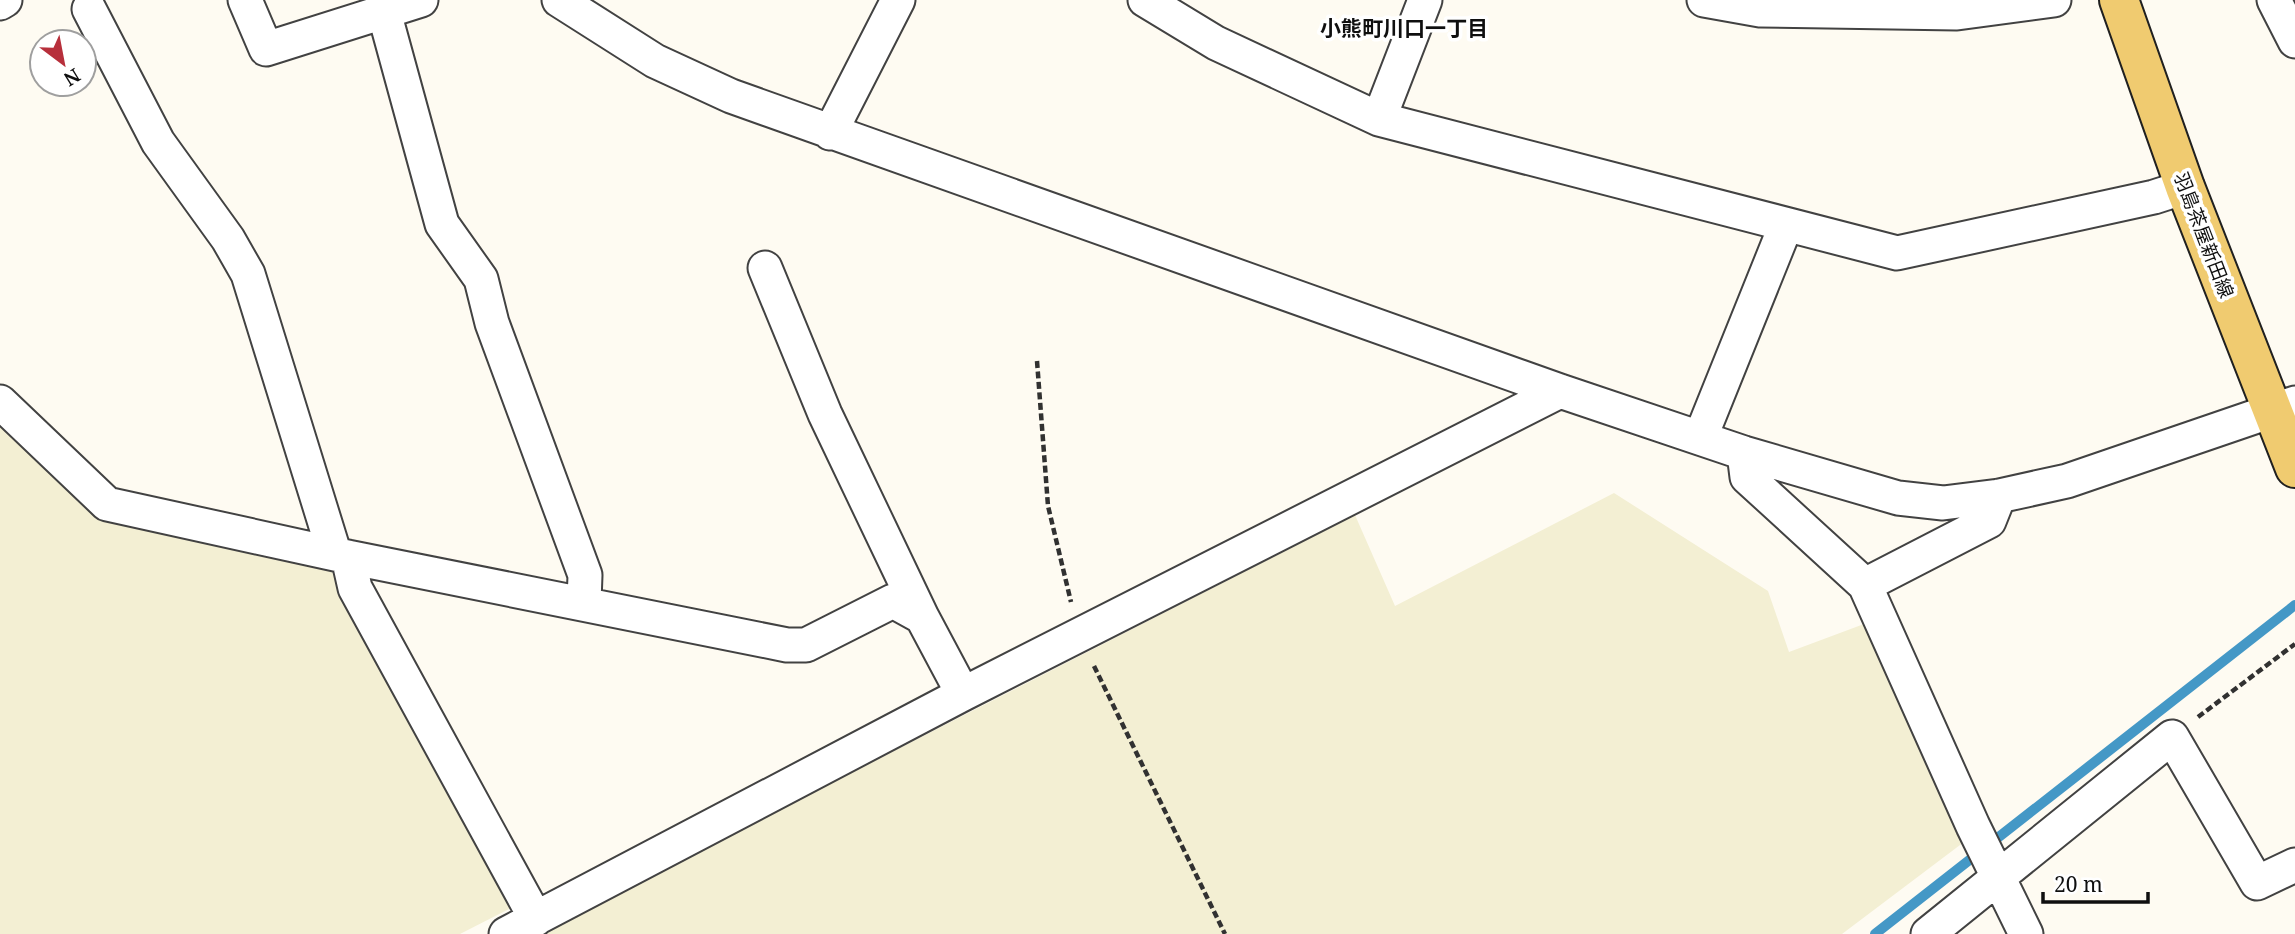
<svg xmlns="http://www.w3.org/2000/svg" width="2295" height="934" viewBox="0 0 2295 934" font-family="'Noto Serif','Noto Sans JP',serif">
  <style>
    .farmland { fill: #f3efd3 }
    .lines { fill: none; stroke-linecap: round; stroke-linejoin: round }
    .stream { stroke: #4498c6; stroke-width: 10 }
    .minor-casing { stroke: #424242; stroke-width: 37 }
    .major-casing { stroke: #202020; stroke-width: 42 }
    .path { stroke: #313131; stroke-width: 4.5; stroke-dasharray: 7 3.5; stroke-linecap: butt }
    .minor { stroke: #fff; stroke-width: 33 }
    .major { stroke: #f0cb70; stroke-width: 38 }
    .labels { text-anchor: middle; stroke-width: 7; stroke-linejoin: round; paint-order: stroke }
    .street-label { font-size: 19px; fill: #0f0f0f; stroke: #fff }
    .neighbourhood-label { font-size: 21px; font-weight: bold; fill: #0f0f0f; stroke: #fff }
  </style>
  <rect width="100%" height="100%" fill="#fefbf2"/>
  <path class="farmland" d="M 0,415 L 110,523 L 330,565 L 352,597 L 517,905 L 460,934 L 0,934 Z
    M 1614,493 L 1768,591 L 1789,652 L 1864,624 L 1964,842 L 1842,934 L 536,934 L 1355,515 L 1395,606 Z"/>
  <g class="lines">
    <path class="stream" d="M 1875,934 L 2295,605"/>
    <defs>
      <path id="minor" d="M 245,0 L 266,49 L 421,0
        M 559,0 L 655,61 L 731,96 L 1560,391 L 1744,453 L 1898,498 L 1943,503 L 1999,496 L 2067,481 L 2295,403
        M 1145,0 L 1216,43 L 1379,119 L 1897,253 L 2154,197 L 2185,187
        M 1704,0 L 1760,10 L 1957,13 L 2054,0
        M 2274,0 L 2295,41
        M 0,3 L 5,0
        M 89,9 L 158,142 L 228,239 L 248,274 L 334,552
        M 384,12 L 442,224 L 481,279 L 492,323 L 585,575 L 584,602
        M 1379,119 L 1425,0
        M 830,133 L 898,0
        M 765,268 L 825,414 L 922,617
        M 0,402 L 107,504 L 348,557 L 787,645 L 806,645 L 893,601 L 922,617 L 963,694
        M 1701,436 L 1786,225
        M 1744,453 L 1747,477 L 1865,585 L 1973,826 L 2026,934
        M 348,557 L 355,588 L 536,919
        M 1865,585 L 1989,521 L 1999,496
        M 506,934 L 963,694 L 1560,391
        M 1928,934 L 2172,737 L 2257,883 L 2295,865"/>
      <path id="major" d="M 2119,0 L 2185,187 L 2295,468"/>
    </defs>
    <use href="#minor" class="minor-casing"/>
    <use href="#major" class="major-casing"/>
    <path class="path" d="M 1037,361 L 1048,506 L 1071,602
      M 1094,666 L 1225,934
      M 2198,717 L 2295,644"/>
    <use href="#minor" class="minor"/>
    <use href="#major" class="major"/>
  </g>
  <g class="labels">
    <g class="street-label">
      <text transform="translate(2204 235) rotate(69)" y="7">羽島茶屋新田線</text>
    </g>
    <g class="neighbourhood-label">
      <text x="1404" y="36">小熊町川口一丁目</text>
    </g>
  </g>
  <g transform="translate(63 63) rotate(148)"><circle r="33" fill="#ffffff" stroke="#9f9f9f" stroke-width="2"/>
  <path d="M0-5L12 26L0 18L-12 26Z" fill="#b72f3b"/>
  <text y="-10" font-size="19" font-weight="bold" text-anchor="middle" fill="#0f0f0f">N</text>
  </g>
  <path d="M2043 892v10h105v-10" fill="none" stroke="#0f0f0f" stroke-width="3.5"/>
  <text x="2054" y="892" font-size="21" fill="#0f0f0f" stroke="#ffffff" stroke-width="5" paint-order="stroke">20 m</text>
</svg>
